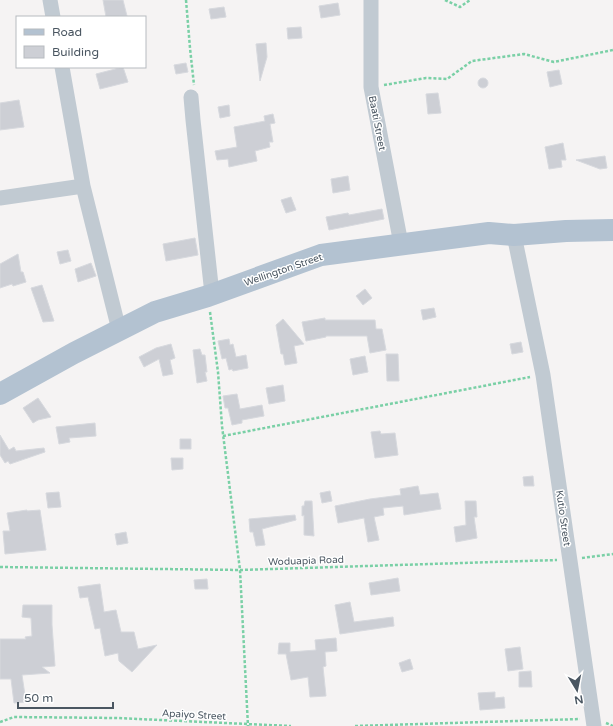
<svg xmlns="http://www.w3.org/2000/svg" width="613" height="726" viewBox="0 0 613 726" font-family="'Varela Round',sans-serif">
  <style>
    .building { fill: #cdcfd5; stroke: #d7d9de }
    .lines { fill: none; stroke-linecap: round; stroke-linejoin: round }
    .path { stroke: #7ad0a6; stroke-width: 2.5; stroke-dasharray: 3 2; stroke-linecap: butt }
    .street { stroke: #c1cad2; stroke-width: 15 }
    .primary { stroke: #b3c2d1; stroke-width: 22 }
    .labels { text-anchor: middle; stroke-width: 3; stroke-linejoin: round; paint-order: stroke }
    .street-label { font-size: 10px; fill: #4a5661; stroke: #fff }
  </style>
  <rect width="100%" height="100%" fill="#f5f3f3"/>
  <path class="building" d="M 103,0 L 123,0 L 127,16 L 106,17 Z
    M 338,3 L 340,15 L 321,18 L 319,6 Z
    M 224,7 L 226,17 L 211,19 L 209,9 Z
    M 301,27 L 302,38 L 288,39 L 287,28 Z
    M 266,43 L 267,57 L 260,81 L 256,44 Z
    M 186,63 L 188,72 L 176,74 L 174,65 Z
    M 123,67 L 128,82 L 100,89 L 96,74 Z
    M 559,70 L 562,84 L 550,87 L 547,72 Z
    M478 83a5 5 0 1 1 10 0a5 5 0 1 1-10 0Z
    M 438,93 L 441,113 L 428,114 L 426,94 Z
    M 19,100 L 24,127 L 0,130 L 0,103 Z
    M 229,105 L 230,116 L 220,118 L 218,107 Z
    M 273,114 L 275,123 L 270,124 L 273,142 L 269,142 L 270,147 L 255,151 L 257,161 L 229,167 L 228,159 L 217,160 L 215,151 L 237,147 L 234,127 L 265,121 L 264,116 Z
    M 563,143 L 566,160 L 561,160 L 562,167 L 549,169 L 545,147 Z
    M 605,156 L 607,168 L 600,169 L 576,160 Z
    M 348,176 L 350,190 L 333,193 L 331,179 Z
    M 291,197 L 296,210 L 286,213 L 281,200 Z
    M 382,209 L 384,219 L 329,230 L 326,217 L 348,213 L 349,215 Z
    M 195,238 L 198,255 L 166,261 L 163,244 Z
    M 68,250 L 71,261 L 60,264 L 57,252 Z
    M 18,254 L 21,272 L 23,272 L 26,282 L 13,286 L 12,284 L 0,288 L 0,264 Z
    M 91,263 L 96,276 L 78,282 L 75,269 Z
    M 42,285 L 54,321 L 43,322 L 31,288 Z
    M 365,289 L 372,298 L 363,305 L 356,296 Z
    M 434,308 L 436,317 L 423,320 L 421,310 Z
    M 325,318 L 325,320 L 375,320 L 376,329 L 382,329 L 386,350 L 370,353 L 367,336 L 326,336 L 326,337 L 306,341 L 302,322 Z
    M 283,319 L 304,344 L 294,346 L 297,363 L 285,365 L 283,354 L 281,354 L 276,325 Z
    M 229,339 L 230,345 L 233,344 L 236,357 L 246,355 L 248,368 L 233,371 L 232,369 L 229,370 L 226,358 L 222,359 L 218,341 Z
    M 521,342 L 523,352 L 512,354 L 510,344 Z
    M 171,344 L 175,358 L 170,360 L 173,374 L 163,376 L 159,359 L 144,367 L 139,357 L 156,348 Z
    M 200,349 L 202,355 L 205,355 L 207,372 L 205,372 L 207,381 L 197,383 L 193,350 Z
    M 386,354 L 398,354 L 399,381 L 387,381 Z
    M 365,356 L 368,372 L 353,375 L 350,359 Z
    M 283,385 L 285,401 L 269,404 L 266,388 Z
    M 237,394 L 240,409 L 262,405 L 264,416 L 242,420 L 242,423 L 232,425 L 228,408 L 225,408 L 223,396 Z
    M 38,398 L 51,417 L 38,420 L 33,423 L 23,408 Z
    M 95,423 L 96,436 L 69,438 L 70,442 L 59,444 L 56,427 Z
    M 380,431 L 381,434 L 395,433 L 398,455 L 375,458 L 371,432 Z
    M 0,435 L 9,450 L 14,447 L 16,451 L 44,448 L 45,452 L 10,464 L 8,461 L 5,463 L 0,455 Z
    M 180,439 L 191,439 L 191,449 L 180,449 Z
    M 171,458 L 183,458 L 183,469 L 172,470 Z
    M 533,476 L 534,486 L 524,486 L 523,477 Z
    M 418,486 L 420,495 L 438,493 L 441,509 L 404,515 L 403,506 L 383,508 L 384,515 L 374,517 L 379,540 L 368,542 L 364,518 L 338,523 L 335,506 L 370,499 L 401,495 L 400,489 Z
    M 330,491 L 332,501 L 322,503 L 320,493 Z
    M 59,492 L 61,507 L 48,508 L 46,493 Z
    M 305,501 L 312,501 L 314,536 L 304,535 L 304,515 L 302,516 L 302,506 L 304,506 Z
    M 465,501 L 476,501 L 477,517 L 474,517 L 477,538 L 456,542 L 454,527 L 466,525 Z
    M 27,510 L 27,511 L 40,510 L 46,550 L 5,554 L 3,531 L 10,531 L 7,513 Z
    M 295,515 L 296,520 L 262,529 L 265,545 L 256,546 L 253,532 L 250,532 L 249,519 Z
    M 126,532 L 128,543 L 117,545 L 115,534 Z
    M 398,578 L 400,591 L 371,595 L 369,583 Z
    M 207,579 L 208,589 L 195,589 L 194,580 Z
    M 100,584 L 104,612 L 116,610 L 121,632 L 134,632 L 138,649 L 157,645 L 132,672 L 119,661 L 118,653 L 105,656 L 100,628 L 95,629 L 88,597 L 80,598 L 78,587 Z
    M 350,602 L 354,622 L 393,617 L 394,626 L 340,634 L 335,605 Z
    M 23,605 L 52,605 L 52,625 L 55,666 L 42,667 L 50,673 L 22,675 L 26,702 L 14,703 L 11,679 L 0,679 L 0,639 L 26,639 L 25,637 L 32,636 L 31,618 L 22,617 Z
    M 336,638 L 337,651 L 325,652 L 326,666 L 323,667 L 326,696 L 310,697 L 308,677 L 291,680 L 286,654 L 278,654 L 279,643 L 290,643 L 290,652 L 316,650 L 315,640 Z
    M 520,647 L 523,669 L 508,671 L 505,649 Z
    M 410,659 L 413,669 L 402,672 L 399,663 Z
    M 531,671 L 532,687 L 519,687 L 519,672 Z
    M 495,692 L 495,698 L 504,697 L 505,708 L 480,710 L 478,693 Z"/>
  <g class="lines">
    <path class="path" d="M 186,0 L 190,48 L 194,85
      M 445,0 L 460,7 L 470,0
      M 384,85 L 426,78 L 447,79 L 472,61 L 524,54 L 554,62 L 613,50
      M 210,312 L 218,372 L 222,426 L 240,570 L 248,726
      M 223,436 L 530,377
      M 582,558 L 613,554
      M 0,567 L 240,570 L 557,560
      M 0,722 L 14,717 L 117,718 L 291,726
      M 606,723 L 613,726
      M 355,726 L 580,719"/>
    <path class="street" d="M 50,0 L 53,17
      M 371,0 L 371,87 L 401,244
      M 62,67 L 83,186 L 119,330
      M 191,97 L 193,120 L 212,294
      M 0,198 L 83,186
      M 514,235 L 543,375 L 594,726"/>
    <path class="primary" d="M 0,394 L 74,353 L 155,312 L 208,296 L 321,255 L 489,233 L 514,235 L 566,231 L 613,230"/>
  </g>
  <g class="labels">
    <g class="street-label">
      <text transform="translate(378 123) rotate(79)" y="4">Baati Street</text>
      <text transform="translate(283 269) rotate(-19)" y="4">Wellington Street</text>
      <text transform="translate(564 518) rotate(82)" y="4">Kutio Street</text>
      <text transform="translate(306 560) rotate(-2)" y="4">Woduapia Road</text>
      <text transform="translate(194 714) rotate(3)" y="4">Apaiyo Street</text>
    </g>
  </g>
  <rect x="16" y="16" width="130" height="52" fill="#ffffff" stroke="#b7bbc0"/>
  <rect x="24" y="29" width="20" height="6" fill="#b3c2d1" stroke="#b7bbc0"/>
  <text x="52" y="36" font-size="12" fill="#4a5661">Road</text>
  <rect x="24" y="46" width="20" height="12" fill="#cdcfd5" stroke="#b7bbc0"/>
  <text x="52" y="56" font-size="12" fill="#4a5661">Building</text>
  <g transform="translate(577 690) rotate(170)" stroke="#ffffff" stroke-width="3" paint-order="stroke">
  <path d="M0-3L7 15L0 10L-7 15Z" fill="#4a5661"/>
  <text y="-6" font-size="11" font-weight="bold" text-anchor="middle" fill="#4a5661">N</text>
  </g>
  <path d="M18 702v6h95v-6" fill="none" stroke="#4a5661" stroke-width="2"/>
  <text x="24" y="702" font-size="12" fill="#4a5661" stroke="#ffffff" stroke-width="3" paint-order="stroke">50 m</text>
</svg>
